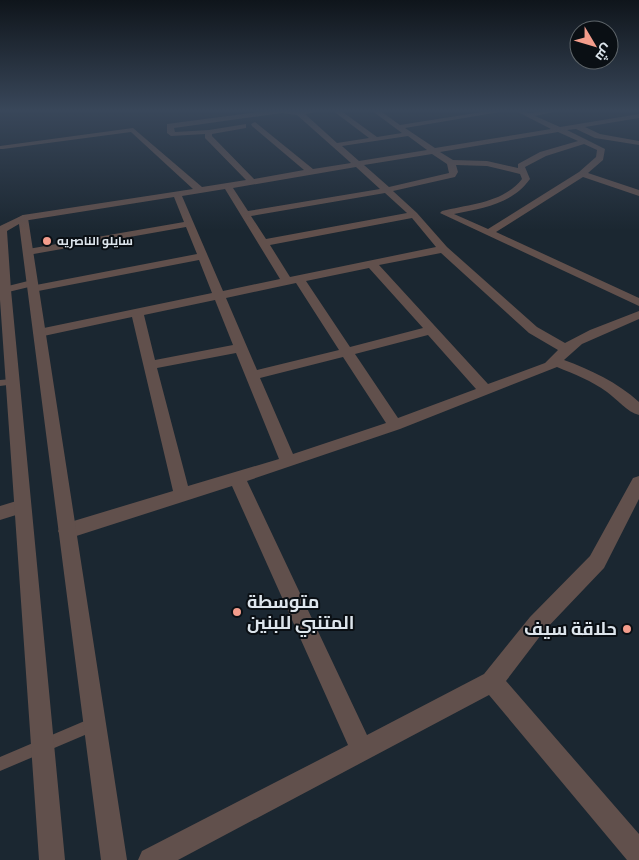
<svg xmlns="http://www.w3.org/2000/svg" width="639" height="860" viewBox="0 0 639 860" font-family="'Fira Sans Condensed',Cairo,sans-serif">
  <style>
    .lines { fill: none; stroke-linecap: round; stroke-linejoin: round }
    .service { fill: #61504c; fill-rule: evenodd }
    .minor { fill: #61504c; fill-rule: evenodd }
    .tertiary { fill: #61504c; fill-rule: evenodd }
    .poi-dot { fill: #f49d8c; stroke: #0a0f14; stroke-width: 2 }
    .labels { text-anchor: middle; stroke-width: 4; stroke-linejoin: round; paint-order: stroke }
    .far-poi-label { font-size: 12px; font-weight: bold; fill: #dde5ec; stroke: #0a0f14; text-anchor: start }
    .near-poi-label { font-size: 18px; font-weight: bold; fill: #dde5ec; stroke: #0a0f14; text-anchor: start }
  </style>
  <rect width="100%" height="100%" fill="#1b2731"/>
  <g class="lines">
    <path class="service" d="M 12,379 L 15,380 L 16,382 L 15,384 L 0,386 L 0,380 Z
      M 94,717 L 99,719 L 101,724 L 99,729 L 0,771 L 0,757 Z"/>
    <path class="minor" d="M 274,110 L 327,110 L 305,114 L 337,143 L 369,138 L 332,110 L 340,110 L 377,137 L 402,133 L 371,110 L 379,110 L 400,125 L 494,110 L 511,110 L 405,128 L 435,148 L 551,129 L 514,110 L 523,110 L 528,113 L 562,110 L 535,116 L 560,127 L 639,114 L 639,118 L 585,127 L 600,134 L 639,141 L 639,145 L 595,138 L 576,129 L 567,130 L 605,149 L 603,160 L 588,173 L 639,190 L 639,196 L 583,177 L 496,232 L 639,298 L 639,306 L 440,213 L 442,211 C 470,204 503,203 522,179 L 520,174 L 487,166 L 456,165 L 458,172 L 455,177 L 393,191 L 417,213 L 447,247 L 537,327 L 565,343 L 590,330 L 639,311 L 639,319 L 582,344 L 564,360 C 591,370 617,382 639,402 L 639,415 C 627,412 617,399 607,392 C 592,381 574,374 557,367 L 400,429 L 247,481 L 367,735 L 484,674 L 530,617 L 590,556 L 633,478 L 639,476 L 639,499 L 604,568 L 544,631 L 506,681 L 639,834 L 639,860 L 627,860 L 489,695 L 178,860 L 138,860 L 142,851 L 348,745 L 232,486 L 67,539 L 61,536 L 58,531 L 61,526 L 67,523 L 173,491 L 132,317 L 39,337 L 33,333 L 39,329 L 212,293 L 199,260 L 33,292 L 29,291 L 29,287 L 0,294 L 0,288 L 32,280 L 36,281 L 36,285 L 197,254 L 186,227 L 28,255 L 23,252 L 28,249 L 184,222 L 174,197 L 23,221 L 18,218 L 23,215 L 193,189 L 131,132 L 3,149 L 0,149 L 0,146 L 133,128 L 202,187 L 246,180 L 205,138 L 205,134 L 171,136 L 167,133 L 167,124 ZM 282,113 L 297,115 L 351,163 L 313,169 L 255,122 L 251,124 L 252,126 L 304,170 L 254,179 L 212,136 L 212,134 L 246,128 L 246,124 L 209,130 L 175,132 L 174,128 ZM 558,132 L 578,141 L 540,152 L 518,164 L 518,168 L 487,161 L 453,160 L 440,152 ZM 408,136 L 427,150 L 359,161 L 342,146 ZM 584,144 L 597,150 L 596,157 L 579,172 L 488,229 L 454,214 C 483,208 512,204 530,179 L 525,167 L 546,156 ZM 432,154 L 447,164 L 449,173 L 389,187 L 364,165 ZM 356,167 L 380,189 L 248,211 L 233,188 ZM 225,189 L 280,279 L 223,291 L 182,196 ZM 385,193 L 407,213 L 266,239 L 251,216 ZM 412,218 L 436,247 L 290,277 L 270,245 ZM 441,253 L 529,333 L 558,350 L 545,363 L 488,384 L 379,265 ZM 369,268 L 423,328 L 350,347 L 306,281 ZM 296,283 L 339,350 L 257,370 L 226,298 ZM 215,300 L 233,345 L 155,360 L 144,315 ZM 428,335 L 476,389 L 398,418 L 355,354 ZM 236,353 L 279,459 L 188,486 L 157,368 ZM 343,357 L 386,423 L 293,454 L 260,378 Z
      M 23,499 L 29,501 L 31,506 L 29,511 L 0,520 L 0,506 Z"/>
    <path class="tertiary" d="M 23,215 L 28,218 L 127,860 L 101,860 L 19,224 L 7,231 L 11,290 L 65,860 L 39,860 L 0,300 L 0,226 Z"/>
  </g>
  <linearGradient id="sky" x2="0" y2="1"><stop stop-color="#0f151b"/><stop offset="0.48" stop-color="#39475a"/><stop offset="1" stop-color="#39475a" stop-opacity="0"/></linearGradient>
  <rect width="639" height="230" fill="url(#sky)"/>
  <g class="poi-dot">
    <circle cx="47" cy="241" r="5"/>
    <circle cx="237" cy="612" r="5"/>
    <circle cx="627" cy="629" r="5"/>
  </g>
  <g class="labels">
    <g class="far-poi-label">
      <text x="57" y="245">سايلو الناصريه</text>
    </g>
    <g class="near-poi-label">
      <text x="247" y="608">متوسطة<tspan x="247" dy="21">المتنبي للبنين</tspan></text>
      <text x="617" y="635" text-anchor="end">حلاقة سيف</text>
    </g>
  </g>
  <g transform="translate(594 45) rotate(128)"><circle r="24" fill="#0a0f14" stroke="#5e656a"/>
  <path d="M0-4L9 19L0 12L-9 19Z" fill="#f49d8c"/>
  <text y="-8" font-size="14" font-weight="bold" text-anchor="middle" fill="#dde5ec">ش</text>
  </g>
</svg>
